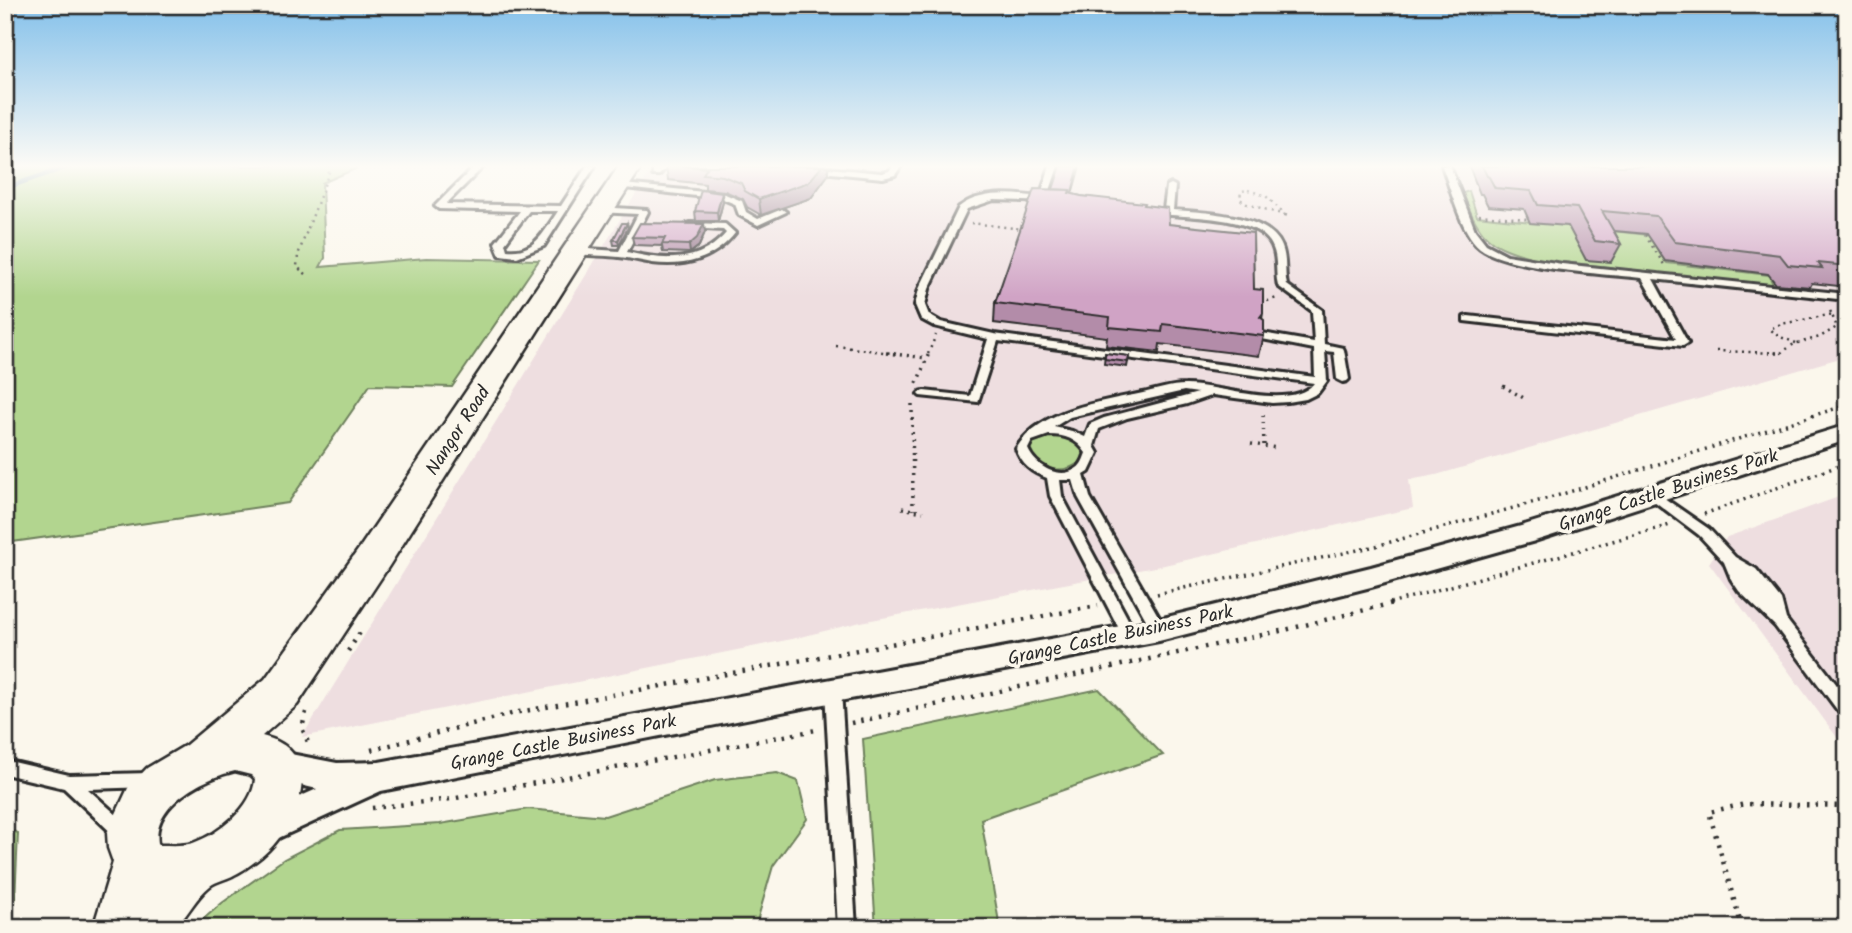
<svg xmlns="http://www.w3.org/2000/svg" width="1852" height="933" viewBox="0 0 1852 933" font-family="Kalam,sans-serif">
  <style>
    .built { fill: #eedee0 }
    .green { fill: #b2d58f; stroke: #6e805d; stroke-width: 2 }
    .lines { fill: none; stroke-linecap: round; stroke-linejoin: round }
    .stream { stroke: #668fa0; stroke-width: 4.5 }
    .lane-casing { stroke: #2b2b2b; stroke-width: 6 }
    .street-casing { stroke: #2b2b2b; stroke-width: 6 }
    .secondary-casing { stroke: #2b2b2b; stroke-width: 5 }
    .path-far2 { stroke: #2b2b2b; stroke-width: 2.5; stroke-dasharray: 2 4.5; stroke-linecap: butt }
    .path-far1 { stroke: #2b2b2b; stroke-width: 3.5; stroke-dasharray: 2 5; stroke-linecap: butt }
    .path { stroke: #2b2b2b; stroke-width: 4.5; stroke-dasharray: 2.5 7; stroke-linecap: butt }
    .lane { fill: #fbf7ec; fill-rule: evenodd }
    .street { fill: #fbf7ec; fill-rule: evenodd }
    .secondary { fill: #fbf7ec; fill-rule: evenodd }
    .wall { fill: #b38ca9; stroke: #2b2b2b; stroke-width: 2 }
    .shaded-wall { fill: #92728a; stroke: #2b2b2b; stroke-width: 2 }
    .building { fill: #d0a3c5; stroke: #2b2b2b; stroke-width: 2 }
    .labels { text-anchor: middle; stroke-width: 7; stroke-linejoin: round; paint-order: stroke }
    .street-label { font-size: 19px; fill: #2b2b2b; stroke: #fbf7ec }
  </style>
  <rect width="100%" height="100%" fill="#fbf7ec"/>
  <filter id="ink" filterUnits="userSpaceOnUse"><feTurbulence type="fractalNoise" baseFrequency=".0143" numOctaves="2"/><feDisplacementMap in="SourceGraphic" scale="14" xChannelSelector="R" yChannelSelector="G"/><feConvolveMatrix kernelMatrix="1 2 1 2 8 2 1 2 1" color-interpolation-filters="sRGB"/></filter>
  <g filter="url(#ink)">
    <path class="built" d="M 653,166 L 1847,166 L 1847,356 L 1436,475 L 1409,480 L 1413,508 L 1160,566 L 861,622 L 792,639 L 302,737 Z
      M 1847,494 L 1847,751 L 1709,563 L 1727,537 Z"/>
    <path class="green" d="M 5,166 L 362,166 L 322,183 L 325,258 L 320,267 L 426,258 L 539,260 L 452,387 L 370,385 L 288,503 L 5,543 Z
      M 1469,191 L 1477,216 L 1649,235 L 1667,263 L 1802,279 L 1806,283 L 1771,280 L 1774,286 L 1537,259 C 1489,245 1481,241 1463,193 Z
      M 1055,434 L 1071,438 L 1082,447 L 1083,459 C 1069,475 1037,473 1029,452 L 1034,441 Z
      M 1099,689 L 1163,755 L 981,819 L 1000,928 L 876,928 L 863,739 Z
      M 777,773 L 798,781 L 807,819 L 773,866 L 755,928 L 193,928 L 222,903 L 284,859 L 340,830 L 440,824 L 528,809 L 605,816 L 715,780 Z
      M 5,829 L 18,833 L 15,901 L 5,913 Z"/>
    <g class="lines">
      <path class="stream" d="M 5,188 L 70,166"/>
      <defs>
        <path id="lane" d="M 475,166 L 484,166 L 446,204 L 561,206 L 587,166 L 595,166 L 544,246 L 517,257 L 500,255 L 495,243 L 520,211 L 439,209 L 435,206 ZM 529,211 L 558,211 C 544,232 535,253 507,250 L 505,243 Z
          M 659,166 L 668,166 L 659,175 L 653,175 L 653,171 Z
          M 776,166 L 806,166 L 882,173 L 889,171 L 893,166 L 901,166 L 895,175 L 883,178 L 780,168 Z
          M 1050,166 L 1058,166 L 1048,197 L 1051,198 L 1051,202 L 994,200 L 967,209 L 929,289 L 925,305 L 929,315 L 941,322 L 994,334 L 1315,377 L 1314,349 L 1262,339 L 1257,336 L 1262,333 L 1314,342 L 1312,311 L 1278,286 C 1275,274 1278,260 1273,248 C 1261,213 1180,218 1150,213 L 1150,209 L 1164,209 L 1167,186 L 1171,184 L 1175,186 L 1173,210 C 1202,212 1270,214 1282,247 C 1287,259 1284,272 1287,285 L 1322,310 L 1324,344 L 1343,348 L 1344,350 L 1349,379 L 1347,381 L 1343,382 L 1337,379 L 1334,352 L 1325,351 L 1327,381 L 1318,393 L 1306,399 L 1288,402 L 1272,403 L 1213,395 L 1187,404 L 1127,418 L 1099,429 L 1094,446 L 1098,453 L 1089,472 L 1084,475 L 1090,497 L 1164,626 L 1166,630 L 1164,634 L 1159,636 L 1154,634 L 1078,497 L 1073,480 L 1060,480 L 1062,496 L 1137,636 L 1135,640 L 1130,642 L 1125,640 L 1050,496 L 1047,478 C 1031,472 1022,465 1016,449 C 1039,409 1100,402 1143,393 C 1156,390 1171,385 1185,385 C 1216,384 1292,412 1314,383 L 998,341 L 978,402 L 920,396 L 918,394 L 920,392 L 924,391 L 970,396 L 988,339 L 934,326 L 921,319 L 915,305 L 919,289 L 959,207 C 981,190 1013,194 1040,197 ZM 1184,391 L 1198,393 L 1104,418 L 1090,424 L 1085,437 L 1072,431 L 1054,427 L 1070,417 ZM 1049,435 C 1065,435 1077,439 1086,453 C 1084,458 1082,465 1077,468 C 1060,481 1035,466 1028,449 L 1032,441 Z
          M 1442,166 L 1450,166 L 1475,230 L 1486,244 L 1507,255 L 1562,264 L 1847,294 L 1847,300 L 1653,279 L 1688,343 L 1683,346 L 1464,321 L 1464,317 L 1468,316 L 1676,339 L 1642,278 C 1606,274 1507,269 1480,248 C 1461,233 1451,189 1442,166 Z
          M 613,183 L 725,194 L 742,201 L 746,212 L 758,219 L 782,209 L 786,212 L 758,225 L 739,215 L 735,204 L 723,199 L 616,187 L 612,185 Z
          M 600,207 L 647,210 L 648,212 L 627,252 C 665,261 699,264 726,233 L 723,230 L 687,228 L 687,224 L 690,223 L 725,224 L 735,233 C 714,260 685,267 652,263 C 641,261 630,258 619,257 C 603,255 586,256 570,253 L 568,251 L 573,248 L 619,251 L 638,214 L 597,212 L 597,208 Z
          M 1654,491 L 1709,529 L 1735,557 L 1756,569 L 1781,600 L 1786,619 L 1847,698 L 1847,716 L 1841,715 L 1775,626 L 1739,591 L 1731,579 L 1724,562 L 1699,535 L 1650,498 L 1648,495 Z
          M 833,684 L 838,686 L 841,690 L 856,928 L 838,928 L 825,690 L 828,686 Z
          M 5,760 L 69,775 L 150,773 L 156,775 L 158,780 L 156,785 L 150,787 L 88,789 L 129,826 L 132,832 L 129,838 L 123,840 L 117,838 L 64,788 L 5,774 Z"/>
        <path id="street" d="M 1847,425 L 1847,440 L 1535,541 L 1371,587 L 1159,641 L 797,709 L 381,791 L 261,846 L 249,841 L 244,830 L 249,819 L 317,789 L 263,776 L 259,766 L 263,756 L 275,751 L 337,763 L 379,762 L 1159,619 L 1371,567 L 1521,526 Z"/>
        <path id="secondary" d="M 619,166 L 642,166 L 389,566 L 297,705 L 262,736 C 329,752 299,826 261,857 C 253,863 243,871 234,875 C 227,879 216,881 210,886 C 197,896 187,915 176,928 L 93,928 L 113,862 L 108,848 L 107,833 L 128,788 L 147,768 L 186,745 L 265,679 L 361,546 ZM 235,771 L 251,775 L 255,779 C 253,807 219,834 193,843 C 183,846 171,845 160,845 L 158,843 C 152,805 204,778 235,771 Z"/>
      </defs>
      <use href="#lane" class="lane-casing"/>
      <use href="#street" class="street-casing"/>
      <use href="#secondary" class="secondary-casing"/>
      <path class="path-far2" d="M 1248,190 L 1266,196 L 1285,215 L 1247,204 L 1240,199 L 1241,191 Z
        M 1285,215 L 1289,216
        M 1479,215 L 1528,219
        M 971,223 L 1023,229
        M 1645,235 L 1665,266
        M 306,274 L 297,267 L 298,255 L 329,172 L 328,166
        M 1261,303 L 1277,298
        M 1796,343 L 1778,336 L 1770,329 L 1781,324 L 1834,314
        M 836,346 L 899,354
        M 1716,351 L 1781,353 L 1794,344 L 1820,337 L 1837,327 L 1829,308
        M 928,354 L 936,335"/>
      <path class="path-far1" d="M 886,353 L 927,358
        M 1768,353 L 1782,353
        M 917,383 L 929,353
        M 1503,386 L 1527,400
        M 912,404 L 913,510
        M 1263,415 L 1264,446
        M 1251,444 L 1277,448
        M 902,508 L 923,512
        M 1704,514 L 1847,463
        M 1157,594 L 1376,546 L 1553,497 L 1847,405
        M 1390,603 L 1670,525"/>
      <path class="path" d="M 348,651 L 361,631
        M 306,712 L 302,728 L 310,747
        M 851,723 L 1285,630 L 1397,602
        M 371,750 L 519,712 L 1098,606
        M 372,808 L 451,799 L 816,730
        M 1742,928 L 1709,812 L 1745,804 L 1847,806"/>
      <use href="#lane" class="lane"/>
      <use href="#street" class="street"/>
      <use href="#secondary" class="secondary"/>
    </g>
    <path class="wall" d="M 666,166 L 828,166 L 828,175 L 811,198 L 761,215 L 747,207 L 743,199 L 725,191 L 705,189 L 705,184 L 668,180 Z
      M 1061,166 L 1080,166 L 1072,194 L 1081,196 L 1144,205 L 1254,289 L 1263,313 L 1262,319 L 1264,336 L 1259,356 L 1160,344 L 1159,352 L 1106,346 L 1107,337 L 994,323 L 995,303 L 1053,189 Z
      M 1469,166 L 1847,166 L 1847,287 L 1812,283 L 1810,287 L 1776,284 L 1768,274 L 1665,261 L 1647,234 L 1614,231 L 1621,244 L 1611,262 L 1586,260 L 1568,226 L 1530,223 L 1524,209 L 1488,206 L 1482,194 L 1480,194 Z
      M 723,202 L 718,221 L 696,221 L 695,211 Z
      M 627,223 L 628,228 L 619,245 L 614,245 L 613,240 Z
      M 705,232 L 699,246 L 690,253 L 663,252 L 662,246 L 634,245 L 632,237 Z
      M 1105,353 L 1129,356 L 1127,367 L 1104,364 Z"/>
    <path class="shaded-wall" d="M 822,166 L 828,166 L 828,175 L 811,198 L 761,215 L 759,199 Z
      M 722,193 L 723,202 L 718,221 L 717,212 Z
      M 627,223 L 628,228 L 619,245 L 618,240 Z
      M 704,224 L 705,232 L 699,246 L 690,253 L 689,245 Z"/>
    <path class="building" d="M 685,166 L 822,166 L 809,182 L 759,199 L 745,191 L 741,183 L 723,176 L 703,174 L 707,168 Z
      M 1061,166 L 1079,166 L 1072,192 L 1070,192 L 1070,190 L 1053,189 Z
      M 1482,166 L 1847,166 L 1847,266 L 1818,263 L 1822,268 L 1788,265 L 1780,255 L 1675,242 L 1656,216 L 1602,211 L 1621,244 L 1595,241 L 1577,208 L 1538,205 L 1531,191 L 1495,188 L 1489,177 L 1487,176 Z
      M 1034,189 L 1070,190 L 1069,193 L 1081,196 L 1145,203 L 1144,205 L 1168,208 L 1169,224 L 1253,233 L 1254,289 L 1263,290 L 1263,313 L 1260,317 L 1264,320 L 1264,336 L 1163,324 L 1162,332 L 1109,327 L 1110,317 L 995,303 Z
      M 701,190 L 722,193 L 717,212 L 695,211 Z
      M 622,223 L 627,223 L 618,240 L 613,240 Z
      M 640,223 L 704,224 L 697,238 L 689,245 L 662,244 L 665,238 L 632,237 Z
      M 1105,353 L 1129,356 L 1128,362 L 1105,359 Z"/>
  </g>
  <linearGradient id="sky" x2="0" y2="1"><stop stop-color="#83c0ea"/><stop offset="0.56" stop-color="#fdfbf6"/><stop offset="1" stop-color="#fdfbf6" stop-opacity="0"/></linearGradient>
  <rect width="1852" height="297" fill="url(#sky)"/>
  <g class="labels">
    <g class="street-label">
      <text transform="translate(457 430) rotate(-57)" y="7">Nangor Road</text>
      <text transform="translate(1668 489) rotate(-18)" y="7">Grange Castle Business Park</text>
      <text transform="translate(1120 634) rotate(-12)" y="7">Grange Castle Business Park</text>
      <text transform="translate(563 741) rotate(-11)" y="7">Grange Castle Business Park</text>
    </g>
  </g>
  <rect width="1852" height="933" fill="none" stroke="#fbf7ec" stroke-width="28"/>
  <rect x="14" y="14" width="1824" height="905" fill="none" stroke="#2b2b2b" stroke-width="2.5" filter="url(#ink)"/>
</svg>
